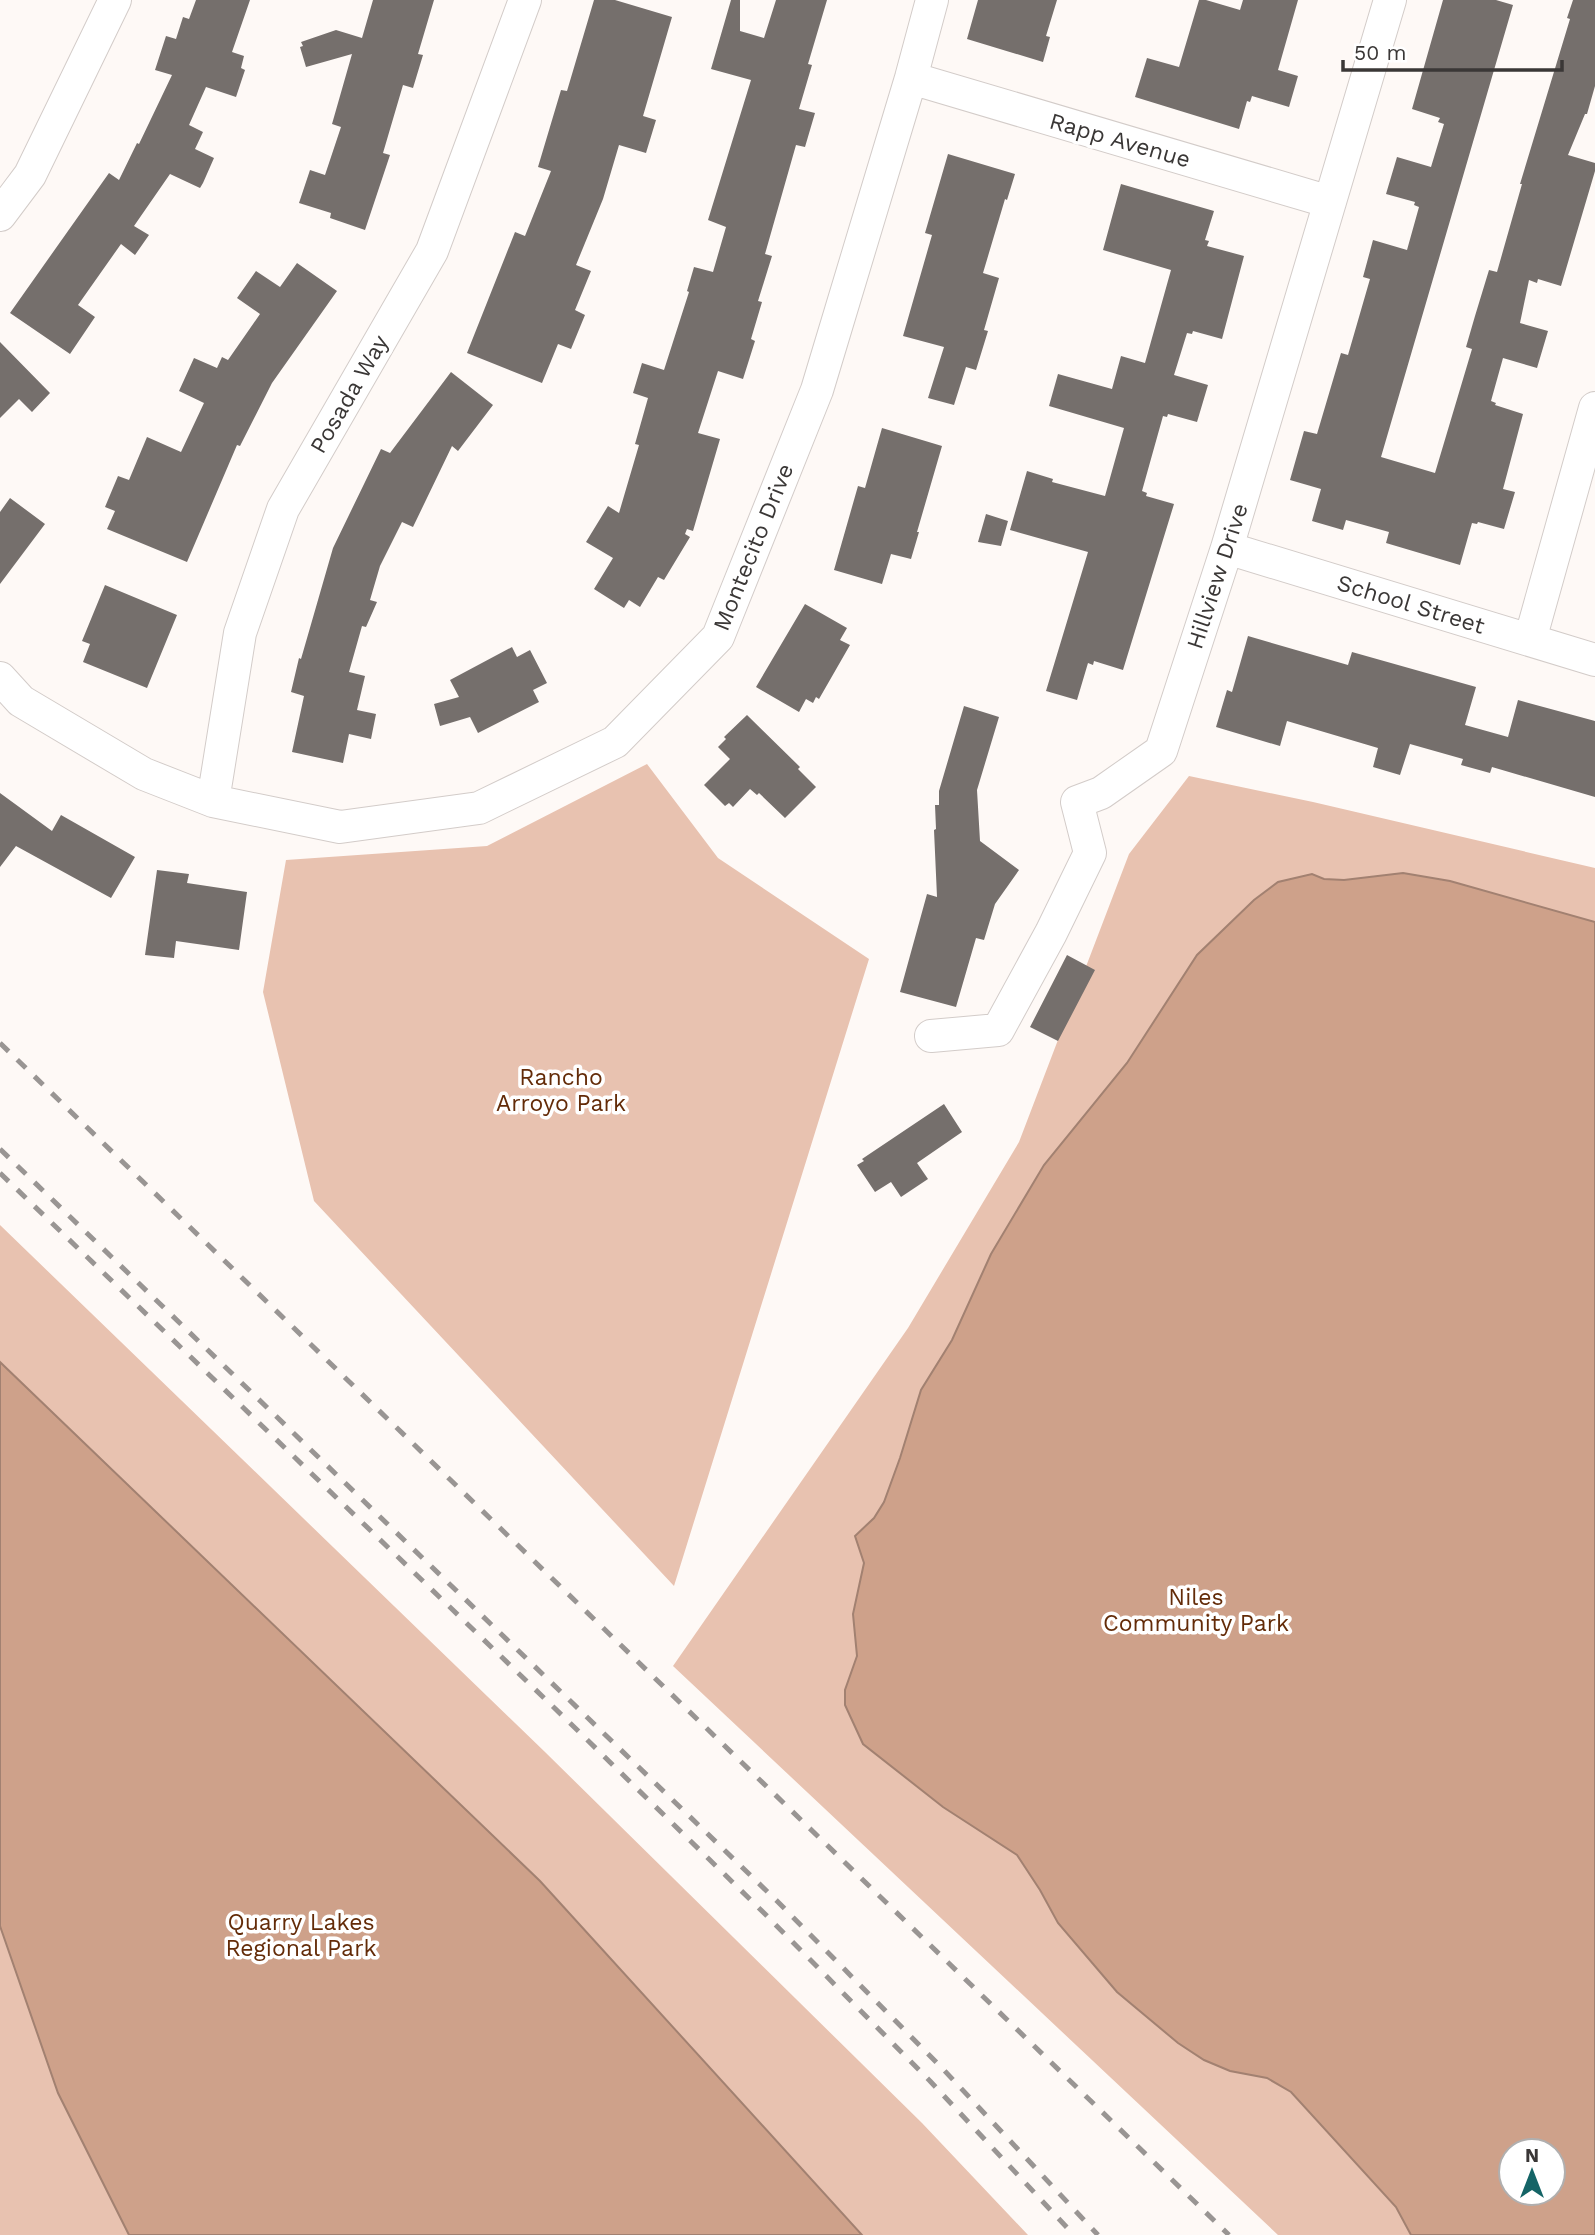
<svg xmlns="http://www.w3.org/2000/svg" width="1595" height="2235" viewBox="0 0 1595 2235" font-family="'Work Sans',sans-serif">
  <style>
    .green { fill: #e8c2b0; fill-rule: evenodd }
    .water { fill: #cea18a; stroke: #a28171; stroke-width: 2; fill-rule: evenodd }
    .building { fill: #756f6c }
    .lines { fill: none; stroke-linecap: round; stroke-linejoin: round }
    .street-casing { stroke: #d3ccc9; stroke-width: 34 }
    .street { stroke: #fff; stroke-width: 32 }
    .rail { stroke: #999593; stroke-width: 5; stroke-dasharray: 12 12; stroke-linecap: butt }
    .labels { text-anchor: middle; stroke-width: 7; stroke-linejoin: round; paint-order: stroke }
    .street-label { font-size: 23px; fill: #3a3736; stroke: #fff }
    .park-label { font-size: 23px; fill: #632b08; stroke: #fff }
  </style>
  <rect width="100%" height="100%" fill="#fef9f6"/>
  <path class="green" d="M 647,764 L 718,858 L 869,959 L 674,1586 L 314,1201 L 263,992 L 286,860 L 487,846 Z
    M 1189,776 L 1313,802 L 1595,868 L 1595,2235 L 1278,2235 L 673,1666 L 908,1328 L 1019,1142 L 1129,854 ZM 1511,2151 L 1553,2151 L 1553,2193 L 1511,2193 Z
    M 0,1225 L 545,1752 L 922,2123 L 1028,2235 L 0,2235 Z"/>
  <path class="water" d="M 1403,873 L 1450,881 L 1595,922 L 1595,2235 L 1411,2235 L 1396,2207 L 1291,2092 L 1267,2078 L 1230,2071 L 1204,2060 L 1178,2043 L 1117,1992 L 1058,1923 L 1040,1890 L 1017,1855 L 943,1807 L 863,1744 L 845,1705 L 845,1690 L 857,1656 L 853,1614 L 864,1563 L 855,1536 L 874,1518 L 884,1502 L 900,1458 L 921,1390 L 952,1340 L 991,1254 L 1044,1165 L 1127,1063 L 1197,955 L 1254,900 L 1278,882 L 1312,874 L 1324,879 L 1344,880 ZM 1553,2151 L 1553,2193 L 1511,2193 L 1511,2151 Z
    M 0,1362 L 540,1881 L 862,2235 L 129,2235 L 58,2093 L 0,1926 Z"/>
  <path class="building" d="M 196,0 L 250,0 L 232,52 L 244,56 L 241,68 L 245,70 L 236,97 L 206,87 L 189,125 L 203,132 L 195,149 L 214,158 L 203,183 L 200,188 L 170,174 L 134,226 L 149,235 L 135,255 L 121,244 L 78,305 L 95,317 L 70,354 L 10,313 L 109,173 L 119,180 L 137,143 L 139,144 L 172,75 L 155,70 L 166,36 L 176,39 L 183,17 L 189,19 Z
    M 373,0 L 434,0 L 418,54 L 423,55 L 413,88 L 403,85 L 383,153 L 390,155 L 365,230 L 330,218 L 331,213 L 299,203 L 310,170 L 325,175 L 341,127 L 332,124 L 352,54 L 306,67 L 300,47 L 303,46 L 301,42 L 336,30 L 362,38 Z
    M 594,0 L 615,0 L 672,17 L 643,116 L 656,120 L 646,153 L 619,145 L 603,199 L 576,265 L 591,271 L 575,310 L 585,315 L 571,349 L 558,344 L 542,383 L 467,353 L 515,232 L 525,236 L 551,171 L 538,167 L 561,90 L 567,91 Z
    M 731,0 L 740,0 L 740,31 L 764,38 L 776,0 L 827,0 L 808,64 L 812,65 L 799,109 L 815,113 L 805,147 L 796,145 L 765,254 L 772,256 L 758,301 L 762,302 L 751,339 L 755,341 L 743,379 L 718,371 L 698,433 L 720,439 L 693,531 L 687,529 L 685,534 L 690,537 L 664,580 L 658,577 L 640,607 L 629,600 L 624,608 L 594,589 L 613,558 L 586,542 L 608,506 L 619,513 L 639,445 L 635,444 L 648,398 L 633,393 L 642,363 L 664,370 L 689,292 L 687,291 L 694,267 L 713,272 L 726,227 L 708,220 L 751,80 L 711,69 Z
    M 978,0 L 1057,0 L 1046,36 L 1050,37 L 1043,62 L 967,39 Z
    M 1199,0 L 1206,0 L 1240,10 L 1243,0 L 1298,0 L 1278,70 L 1298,76 L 1289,107 L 1252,96 L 1250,102 L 1247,101 L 1239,129 L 1135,97 L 1147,58 L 1179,67 Z
    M 1443,0 L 1496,0 L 1513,5 L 1381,457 L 1435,473 L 1472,349 L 1466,347 L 1475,316 L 1489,270 L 1497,272 L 1522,184 L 1520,184 L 1570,19 L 1567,18 L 1573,0 L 1595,0 L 1595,86 L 1587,114 L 1585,114 L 1568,155 L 1595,163 L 1595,171 L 1561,286 L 1538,279 L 1537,283 L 1529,280 L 1520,323 L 1548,331 L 1537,368 L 1503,358 L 1491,401 L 1496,403 L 1495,405 L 1523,414 L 1503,489 L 1515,492 L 1504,529 L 1478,522 L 1477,524 L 1472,523 L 1460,565 L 1386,543 L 1389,532 L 1346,520 L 1343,530 L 1312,521 L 1321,489 L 1290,480 L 1304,431 L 1317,434 L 1341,353 L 1348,355 L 1370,279 L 1363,277 L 1373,240 L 1407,250 L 1419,207 L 1414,205 L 1415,202 L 1386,194 L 1397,157 L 1431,167 L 1444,124 L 1438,122 L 1440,118 L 1412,109 Z
    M 948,154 L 1015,174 L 1007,200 L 1005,199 L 983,273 L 999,278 L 984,330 L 988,331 L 976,370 L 966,367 L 954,405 L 928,398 L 944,347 L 903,336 L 932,235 L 925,233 Z
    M 1121,184 L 1214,211 L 1205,240 L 1209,241 L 1207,246 L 1244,256 L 1222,339 L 1193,331 L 1192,334 L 1187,333 L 1174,375 L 1208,385 L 1197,422 L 1168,414 L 1167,417 L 1163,416 L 1142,491 L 1147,493 L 1146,496 L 1174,504 L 1123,670 L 1094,661 L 1093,665 L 1088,663 L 1077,700 L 1046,691 L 1088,552 L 1010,530 L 1027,471 L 1053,479 L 1052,482 L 1105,496 L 1124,428 L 1049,406 L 1058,374 L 1112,389 L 1121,356 L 1145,363 L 1171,270 L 1103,250 Z
    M 297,263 L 337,291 L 272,383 L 240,446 L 237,445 L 187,562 L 107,529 L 115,511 L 105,507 L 118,476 L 129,480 L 147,437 L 181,452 L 204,403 L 179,391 L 194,358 L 217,368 L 222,357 L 228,360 L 260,314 L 237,298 L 256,271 L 280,287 Z
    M 0,342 L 50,393 L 32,412 L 19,399 L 0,418 Z
    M 451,372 L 493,405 L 458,451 L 452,446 L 413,527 L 402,522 L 380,566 L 370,600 L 377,602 L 366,627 L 362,626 L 349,672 L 365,676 L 357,710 L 376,714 L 371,739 L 349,734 L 343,763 L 292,752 L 304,696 L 291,692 L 299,658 L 301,659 L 333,548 L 381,449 L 390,453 Z
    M 882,428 L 942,446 L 917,532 L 919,532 L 911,559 L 891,554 L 882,584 L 834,570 L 858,486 L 865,488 Z
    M 10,498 L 45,524 L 0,584 L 0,512 Z
    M 986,514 L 1008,521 L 1001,546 L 978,542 Z
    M 105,585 L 177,615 L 147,688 L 83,662 L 90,644 L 82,641 Z
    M 805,604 L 847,628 L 840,640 L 850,645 L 819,699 L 816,697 L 813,703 L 806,699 L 799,712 L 756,687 Z
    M 1248,636 L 1348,665 L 1352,652 L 1476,687 L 1465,725 L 1508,737 L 1518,700 L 1595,721 L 1595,797 L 1492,767 L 1490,773 L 1461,765 L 1463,759 L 1410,744 L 1400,775 L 1373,767 L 1378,748 L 1287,721 L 1280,746 L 1216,727 L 1227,690 L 1232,692 Z
    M 512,647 L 517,657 L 530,650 L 547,683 L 533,690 L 539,702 L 478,733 L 470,717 L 440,726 L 434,704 L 459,697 L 450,680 Z
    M 964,706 L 999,717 L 977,790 L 980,841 L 1019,870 L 995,904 L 984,940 L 976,938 L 956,1007 L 900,992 L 927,894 L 937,897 L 934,830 L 936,829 L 935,805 L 939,805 L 939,791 Z
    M 747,715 L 800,767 L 798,769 L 816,787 L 785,818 L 759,793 L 757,795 L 750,789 L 733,807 L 729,803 L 725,806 L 704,785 L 730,759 L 718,747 L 726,739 L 724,737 Z
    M 0,793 L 52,831 L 61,815 L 135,857 L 111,898 L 16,846 L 0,867 Z
    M 157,870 L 189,874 L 187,883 L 247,892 L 239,950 L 176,941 L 174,958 L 145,955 Z
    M 1067,955 L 1095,970 L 1058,1041 L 1030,1027 Z
    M 944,1104 L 962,1132 L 917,1163 L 928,1179 L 901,1197 L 891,1182 L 875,1192 L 857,1165 L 864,1161 L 862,1159 Z"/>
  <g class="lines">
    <defs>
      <path id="street" d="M 911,78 L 1330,202
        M 0,215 L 30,175 L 115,0
        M 1227,548 L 1595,660
        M 1530,640 L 1595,408
        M 0,678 L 21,701 L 144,774 L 213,801 L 340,827 L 479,808 L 615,742 L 718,637 L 817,390 L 911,78 L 932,0
        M 213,801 L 240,633 L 283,509 L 432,251 L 525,0
        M 931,1036 L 998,1030 L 1051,933 L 1090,853 L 1077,802 L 1101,793 L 1161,751 L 1227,548 L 1390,0"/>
    </defs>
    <use href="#street" class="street-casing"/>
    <use href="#street" class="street"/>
    <path class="rail" d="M 0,1043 L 1229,2235
      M 0,1149 L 777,1901 L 943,2069 L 1098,2235
      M 0,1173 L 569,1722 L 764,1913 L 930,2081 L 1074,2235"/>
  </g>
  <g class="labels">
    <g class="street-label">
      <text transform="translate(1120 140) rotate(16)" y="8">Rapp Avenue</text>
      <text transform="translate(349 394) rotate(-60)" y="8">Posada Way</text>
      <text transform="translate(753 547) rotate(-68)" y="8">Montecito Drive</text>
      <text transform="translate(1217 576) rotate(-72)" y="8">Hillview Drive</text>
      <text transform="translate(1411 604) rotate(17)" y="8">School Street</text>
    </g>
    <g class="park-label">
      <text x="561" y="1085">Rancho<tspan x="561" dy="26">Arroyo Park</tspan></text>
      <text x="1196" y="1605">Niles<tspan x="1196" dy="26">Community Park</tspan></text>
      <text x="301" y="1930">Quarry Lakes<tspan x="301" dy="26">Regional Park</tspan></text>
    </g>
  </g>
  <g transform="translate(1532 2172)"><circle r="33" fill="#ffffff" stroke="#b0afaf" stroke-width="2"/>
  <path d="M0-5L12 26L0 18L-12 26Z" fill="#146466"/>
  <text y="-10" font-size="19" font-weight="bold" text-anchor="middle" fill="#3a3736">N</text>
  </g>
  <path d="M1343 60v10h219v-10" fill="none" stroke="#3a3736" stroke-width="3.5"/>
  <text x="1354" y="60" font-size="21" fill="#3a3736" stroke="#ffffff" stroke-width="5" paint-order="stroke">50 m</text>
</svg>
